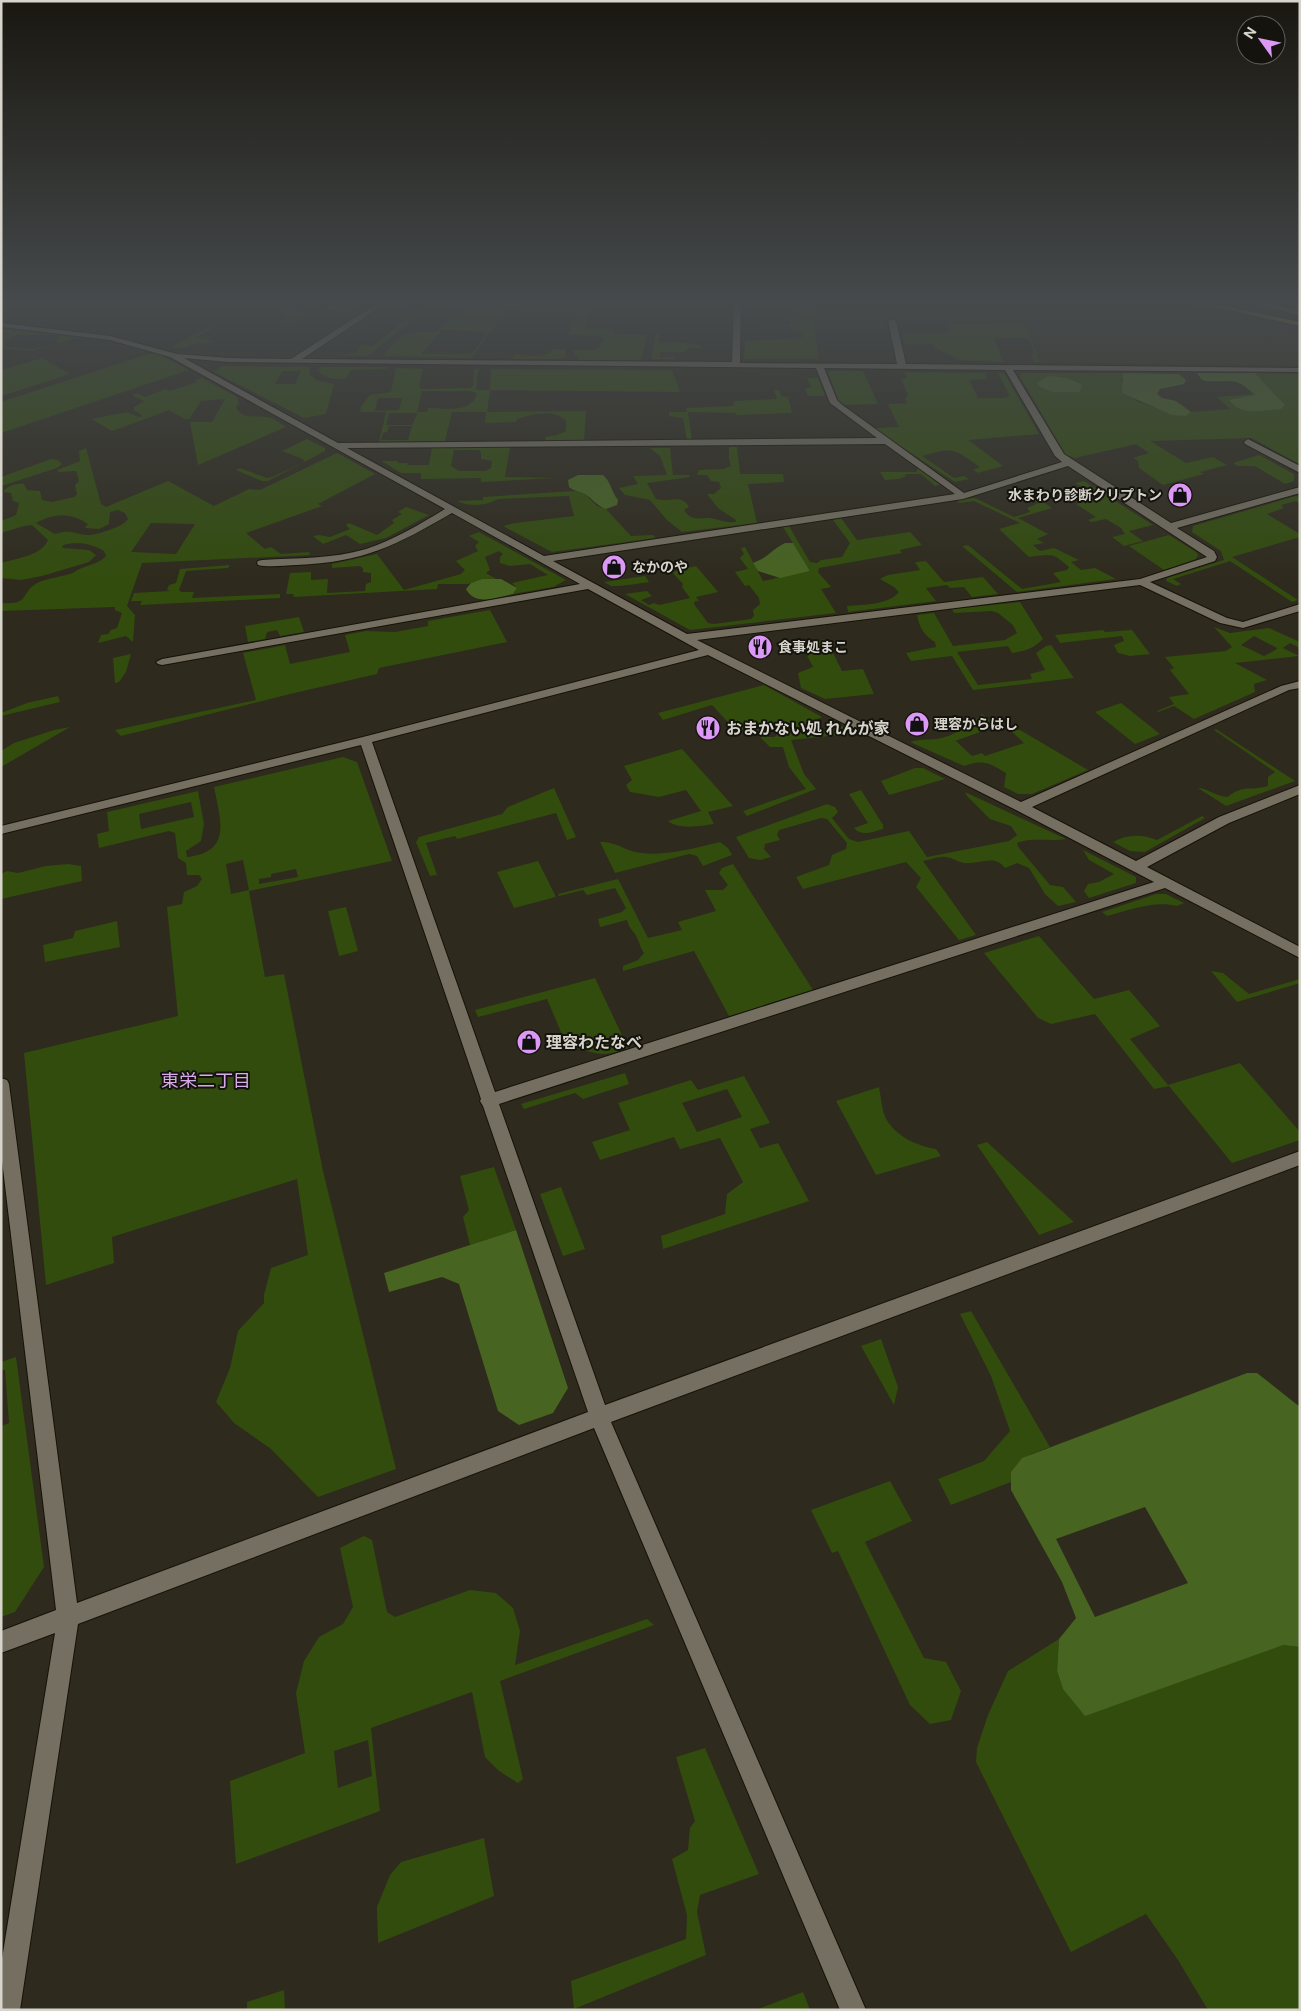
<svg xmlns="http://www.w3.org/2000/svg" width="1301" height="2011" viewBox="0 0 1301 2011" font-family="'Public Sans','Noto Sans JP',sans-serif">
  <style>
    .built { fill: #37301d }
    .green { fill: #324c0d; fill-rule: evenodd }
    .forest { fill: #476421; fill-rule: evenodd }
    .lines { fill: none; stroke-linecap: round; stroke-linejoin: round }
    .street-casing { stroke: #171207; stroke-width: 2 }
    .highway-casing { stroke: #171207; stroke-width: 2 }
    .street { fill: #746f61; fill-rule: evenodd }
    .highway { fill: #a98731; fill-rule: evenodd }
    .labels { text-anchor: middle; stroke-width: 4; stroke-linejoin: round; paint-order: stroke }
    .far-poi-label { font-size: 14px; font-weight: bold; fill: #d7d4cc; stroke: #15130d; text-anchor: start }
    .poi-label { font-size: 16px; font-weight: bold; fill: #d7d4cc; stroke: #15130d; text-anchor: start }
    .neighbourhood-label { font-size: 18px; fill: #d8abeb; stroke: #15130d }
  </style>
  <rect width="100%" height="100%" fill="#2e2a1d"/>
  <path class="built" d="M 811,302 L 1158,302 L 1300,333 L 1300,365 L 1040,362 L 1025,323 L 885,320 L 887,333 L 815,331 Z"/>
  <path class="green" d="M 247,302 L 253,302 L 310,313 L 290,324 L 280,322 L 289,315 L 278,310 L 279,308 Z
    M 337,302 L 354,304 L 362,302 L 345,310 L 359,313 L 352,317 L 336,310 L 321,310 Z
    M 427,302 L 429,302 L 416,312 L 423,312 L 368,356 L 340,356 L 358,352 L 358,349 L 361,345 L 372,347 L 406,319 L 403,319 Z
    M 471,302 L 592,302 L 584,328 L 612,329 L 616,334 L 647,335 L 641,360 L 579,360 L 572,350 L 595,350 L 600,347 L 604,339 L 599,336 L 568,335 L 575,314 L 507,310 L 471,358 L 383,356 C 402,333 406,331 436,332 L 458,313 L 462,313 L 469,307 L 466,306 ZM 443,329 L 487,333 L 487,334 L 471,354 L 421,354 Z
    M 781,303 L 811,303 L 819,359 L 744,359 L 745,341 L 803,338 L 803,333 L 794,332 L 790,326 L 757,326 L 790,325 L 787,316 L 796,315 L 796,308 L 782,307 Z
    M 954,323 L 1025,323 L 1040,362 L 1034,362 L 1032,356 L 1034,352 L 1028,338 L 994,338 L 1003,362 L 960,360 L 941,351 L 932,344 L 905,344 L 902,333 L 944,333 L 951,328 L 950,324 Z
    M 211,326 L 214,327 L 196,337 L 213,341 C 205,345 206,343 198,343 C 187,344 188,351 171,347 Z
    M 1,328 L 80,337 L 55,344 L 60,335 L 16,335 L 5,343 L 4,347 L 32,349 L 48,346 L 33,351 L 1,348 Z
    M 656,334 L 659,334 L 659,343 C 670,343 696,341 703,348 L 688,348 L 684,352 L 660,352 L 659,357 L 675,357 L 674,359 L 651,359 Z
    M 552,349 L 565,349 L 566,357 L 560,359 L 512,359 L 514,355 L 537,356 L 549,354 Z
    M 148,354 L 158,354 L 189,370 L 1,433 L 1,402 Z
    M 42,358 L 70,374 L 1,396 L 1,370 Z
    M 221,366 L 309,367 L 310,375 L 316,380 L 334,384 L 326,414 L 304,418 L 214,372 ZM 282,371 L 301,371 L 295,384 L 275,384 Z
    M 321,367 L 387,367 L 386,369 L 351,370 L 346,378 C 335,380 326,378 318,371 Z
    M 396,368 L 423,369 L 419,387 L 421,389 L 470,388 L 473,386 L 474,369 L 478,369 L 476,390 L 490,390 L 491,369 L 672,370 L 680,392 L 490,390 L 487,412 L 586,411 L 584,441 L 546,441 L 545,437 L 557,435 L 566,431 L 566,421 C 555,408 532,414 517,419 L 516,422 L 485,423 L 486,412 L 452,412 L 445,441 L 379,442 L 386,412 L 360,412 L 361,406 L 370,395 L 391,392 ZM 422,391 L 470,391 L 477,393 C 472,414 446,408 428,408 L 427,412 L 417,412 ZM 378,398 L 402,398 L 399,410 L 375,411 ZM 389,413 L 418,413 L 412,425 L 386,425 ZM 389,426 L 412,426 L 408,440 L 381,440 L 383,433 L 387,432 Z
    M 828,371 L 863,371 L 878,404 L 845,405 L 839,402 Z
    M 903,372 L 985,373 L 987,379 L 969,380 L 978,398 L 1004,398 L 1010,396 L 998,373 L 1004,373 L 1039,434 L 968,440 L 1003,466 L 978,473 L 973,470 L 980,467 C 953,448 954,447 922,456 L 954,478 L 964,476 L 969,479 L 955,482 L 873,428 L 899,427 L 888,404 L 907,403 L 905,399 L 908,395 L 901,379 L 908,378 Z
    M 1022,373 L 1126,373 L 1121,380 L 1136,401 L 1172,414 L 1186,416 L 1191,412 L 1230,409 L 1217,397 L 1254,394 L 1255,396 L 1230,400 L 1285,405 L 1255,373 L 1300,374 L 1300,437 L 1297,437 L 1300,439 L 1300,463 L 1297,463 L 1252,438 L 1150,441 L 1186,463 L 1213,457 L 1227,465 L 1200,472 L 1204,474 L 1163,485 L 1139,468 L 1138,461 L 1133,458 L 1149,453 L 1136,444 L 1075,458 L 1066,455 L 1019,375 Z
    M 202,378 L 237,397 L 239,403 L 236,408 C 244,421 259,414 271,418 C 276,420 281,424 286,427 L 198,465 L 190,422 L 212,422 L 225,399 L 201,401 L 189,419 L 185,419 L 169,410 L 112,431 L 91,419 L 127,412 L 138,417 L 143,416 L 134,410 L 134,407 L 144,401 L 132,395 L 137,393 L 145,397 L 166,389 L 170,391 L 197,382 L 195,380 Z
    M 807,378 L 818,378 L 825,396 L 808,396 L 805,389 L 811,387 Z
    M 774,390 L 779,390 L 781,396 L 788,397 L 792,413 L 736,415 L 736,413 L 688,412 L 692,441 L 687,440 L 683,418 L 669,416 L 669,412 L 687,412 L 686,408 L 733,406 L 734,401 L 777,399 Z
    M 307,439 L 325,448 L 325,451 L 268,481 L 262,481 L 236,470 L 240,468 L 267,478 L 272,477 L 304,462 L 303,459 L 282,451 Z
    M 510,447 L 505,477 L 555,478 L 481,482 L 481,478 L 421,479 L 421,473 L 401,473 L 381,461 L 398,461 L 398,463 L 408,463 L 407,465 L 429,465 L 432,448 ZM 454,450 L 479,450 L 481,452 L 481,459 L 492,461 L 491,468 L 485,471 L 459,471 L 451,466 Z
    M 729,447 L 737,447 L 740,474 L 783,474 L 784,482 L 748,484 L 757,523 L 682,532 L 667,520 L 650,500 L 625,495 L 619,488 L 638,484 L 633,476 L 667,475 L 660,456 L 650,448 L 670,448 L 673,475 L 689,475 L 690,477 L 647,483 L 656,499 C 669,503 681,493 689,507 L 684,510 C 691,521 698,518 709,518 C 720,519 723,523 736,522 L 736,520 L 718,508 L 707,494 L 714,494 L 721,488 L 719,482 L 711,481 L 707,475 L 697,475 L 699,470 L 723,469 L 731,466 L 729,458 Z
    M 86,448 L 101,504 L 106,507 L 168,481 L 214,506 L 249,489 L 260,490 L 337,453 L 375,474 L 318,504 L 322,506 L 246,533 L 265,549 L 271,547 L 281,554 L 309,552 L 310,555 L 142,563 L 127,606 L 135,615 L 133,642 L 126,636 L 98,643 L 101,635 L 108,634 L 111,630 L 117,628 L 122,613 L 115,610 L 115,607 L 1,611 L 1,603 C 31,605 19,594 37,583 C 47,578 62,577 73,573 C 82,565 97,566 106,556 L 104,551 C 93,544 74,540 62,546 L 63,548 L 89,550 L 96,555 L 89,562 L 42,576 L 21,580 L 1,578 L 1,563 C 17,558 41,556 48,540 L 32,525 L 24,526 L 1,533 L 1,521 L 16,515 L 19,503 L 13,501 L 11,493 L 4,492 L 4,490 C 11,485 16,483 24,484 L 27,490 L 40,491 L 42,500 L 52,502 L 74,497 L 77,494 L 75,485 L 79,481 L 76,471 L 59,472 L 57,470 L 80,461 L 79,451 ZM 118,510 L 125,513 L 128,519 C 123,527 97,535 87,535 C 73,534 71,529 55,534 L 36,523 C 54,513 70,512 88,524 L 85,528 L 99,529 L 109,524 L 110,512 ZM 151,523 L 195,524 L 176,554 L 131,552 Z
    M 1259,455 L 1294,474 L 1294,481 L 1285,484 L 1255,466 L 1238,466 L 1233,463 Z
    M 51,459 L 58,460 L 62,464 L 57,468 L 1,486 L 1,477 Z
    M 917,469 L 920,469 L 940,485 L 935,486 L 921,474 L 905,474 L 906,476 L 899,479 L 885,480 L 880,472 L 917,472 Z
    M 1084,481 L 1153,525 L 1129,531 L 1143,541 L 1124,546 L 1112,537 L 1125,534 L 1121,528 L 1106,519 L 1091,522 L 1088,520 L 1096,517 L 1076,504 L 1098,498 L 1075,483 Z
    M 1023,488 L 1052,508 L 1018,518 L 1048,534 L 1037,539 L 1044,543 L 1033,545 L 1040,551 L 1054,548 L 1079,560 L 1071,562 L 1081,570 L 1095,568 L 1116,579 L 1017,592 L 962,546 L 968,545 L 1022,589 L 1061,582 L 1053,573 L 1067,570 L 1069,567 C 1053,552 1050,554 1029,557 L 999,529 L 1020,523 L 974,501 L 959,503 L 956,500 L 975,498 L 1014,517 L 1030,512 L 1027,508 L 1038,503 L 1019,489 Z
    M 574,491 L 584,493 L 597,506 L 606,509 L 631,536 L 653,535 L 656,538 L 552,552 L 503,526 L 515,523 L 574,516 L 569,496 L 498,499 C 486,506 469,507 457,501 L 483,500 L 483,497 Z
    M 1296,496 L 1300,498 L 1300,503 L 1296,501 L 1281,505 L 1284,508 L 1267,514 L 1300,534 L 1300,537 L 1232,557 L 1298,600 L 1292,602 L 1230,561 L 1173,579 L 1181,584 L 1177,586 L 1166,581 L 1167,578 L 1224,560 L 1221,551 L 1192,532 L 1193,526 Z
    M 406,507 L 429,515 L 386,538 L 360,544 L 346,535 L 323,544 L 313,536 L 319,535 L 330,537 L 350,529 L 346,525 L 349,523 L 377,535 L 394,523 L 392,520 L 402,514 L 398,512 Z
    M 841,518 L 857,540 L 910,532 L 922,545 L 900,550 L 902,553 L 819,568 L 818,572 L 831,587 L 821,589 L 836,613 L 690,630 L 625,594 L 647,591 L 652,596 L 641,600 L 649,605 L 654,603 L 659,605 L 690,598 L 682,587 L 683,584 L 672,572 L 696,566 L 718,592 L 696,597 L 699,601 L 695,601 L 694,604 L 708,623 L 714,624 L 751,619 L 754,616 L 753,610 L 760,604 L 759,598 L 749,585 L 745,586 L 735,572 L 748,569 L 740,558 L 744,554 L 741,548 L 745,547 L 763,581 L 810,571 L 783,527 L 789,526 L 810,562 L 817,563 L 821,560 L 842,557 L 850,543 L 833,520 Z
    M 479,532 L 566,580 L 553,587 L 513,594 L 517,588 L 512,583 L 548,575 L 530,564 L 510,566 L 500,563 L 500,557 L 503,554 L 499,551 L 485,557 L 490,570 L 486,573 L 496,579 L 482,579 L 468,584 L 438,584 L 437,589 L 294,597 L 293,594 L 286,594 L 290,573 L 311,572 L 311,580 L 328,579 L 327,593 L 365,591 L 366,584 L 371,582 L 371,573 L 363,572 L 363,568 L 360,566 L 332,568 L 332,564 L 377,554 L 404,590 L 461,574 L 465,570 L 456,561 L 478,551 L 475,546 L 479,542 L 469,536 Z
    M 1169,535 L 1196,552 L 1198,555 L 1196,559 L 1164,570 L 1129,546 Z
    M 926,561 L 944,582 L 983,577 L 998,594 L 972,597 L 964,587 L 950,588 L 947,585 L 926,588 L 936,601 L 848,612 L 847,606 C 864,604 887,606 899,592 L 894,587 L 880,579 L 888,575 L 920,570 L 915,562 Z
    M 230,565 L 228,568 L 186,571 L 179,590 L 181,592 L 194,592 L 192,598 L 280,594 L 280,598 L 140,605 L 142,601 L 131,601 L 134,593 L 170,591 L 167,590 L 169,585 L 176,583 L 180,569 Z
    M 645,576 L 649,582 C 644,583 616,587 611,586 C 609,585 606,583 604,582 Z
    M 1020,602 L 1043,639 C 1033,649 1025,651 1012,653 L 1008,646 L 957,652 L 978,685 L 1032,679 L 1030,674 L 1045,670 L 1036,653 L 1046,646 L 1051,645 L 1074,678 L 973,690 L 952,656 L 911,661 L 906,653 L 936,647 L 935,642 C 924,635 920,629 917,615 L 934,613 L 953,646 L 1005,640 L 1017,633 L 1013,625 L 998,613 L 992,611 L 954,613 L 952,609 Z
    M 490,610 L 507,642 L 379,668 L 377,674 L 290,694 L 121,736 L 115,730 L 256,700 L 243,653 L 285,645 L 290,664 L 350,652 L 345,635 L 366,631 L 395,632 L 428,626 L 428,621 Z
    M 299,617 L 304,632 L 280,636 L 277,630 L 267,632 L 265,639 L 248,642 L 245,626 Z
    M 1214,627 L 1230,633 L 1269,628 L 1300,642 L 1300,648 L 1290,643 L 1283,648 L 1299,656 L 1235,663 L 1267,680 L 1254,684 L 1255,692 L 1194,719 L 1174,706 L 1158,712 L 1157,711 L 1174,704 L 1169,697 L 1189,694 L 1170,670 L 1174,668 L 1165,657 L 1226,651 L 1232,647 ZM 1254,636 L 1277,648 L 1277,649 L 1264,656 L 1241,645 Z
    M 1103,630 L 1105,632 L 1132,630 L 1150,654 L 1130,656 L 1118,653 L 1114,645 L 1124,641 L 1122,636 L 1060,643 L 1055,635 Z
    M 826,639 L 842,671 L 863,669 L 874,694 L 825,699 L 801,688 L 798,673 L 813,667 L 803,648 L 807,643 Z
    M 131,654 L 126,672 L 119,682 L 115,683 L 113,658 Z
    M 764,685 L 822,717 L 816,720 L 817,725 L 767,731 L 768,737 L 774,737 L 780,733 L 795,732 L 822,732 L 843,726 L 858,733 L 791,740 L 804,774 L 816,789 L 747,816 L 743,811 L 806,789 L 789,767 L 783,747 L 770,747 L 750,727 L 736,731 L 712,705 L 663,720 L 658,713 Z
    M 58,696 L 60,702 L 1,716 L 1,713 L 27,703 Z
    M 1121,703 L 1160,734 L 1135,744 L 1095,712 Z
    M 982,714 L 997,726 L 952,742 L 956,741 L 972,756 L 982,753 L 985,756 L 1024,743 L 1009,729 L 1020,730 L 1088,770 L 1032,794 L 1018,794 L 1004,787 L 1006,773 C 989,763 984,759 964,766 L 910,742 C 919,739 928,740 937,739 C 954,736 970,725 982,714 Z
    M 70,727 L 1,767 L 1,751 L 14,743 L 54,730 Z
    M 1216,729 L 1295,781 L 1226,806 L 1198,788 C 1206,788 1216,796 1227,797 C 1247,783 1248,792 1268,786 L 1268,777 L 1275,772 L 1214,730 Z
    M 682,749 L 733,806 L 708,812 L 714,824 C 701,826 679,830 668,821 L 701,811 L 686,790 L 659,797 L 630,792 L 626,785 L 632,780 L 624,766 Z
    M 343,757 L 357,762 L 392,861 L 249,891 L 265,977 L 284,974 L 323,1171 L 396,1469 L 318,1497 L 271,1449 L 234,1423 L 216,1402 L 230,1368 L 238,1331 L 264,1303 L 264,1295 L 271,1268 L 308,1255 L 297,1179 L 112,1237 L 114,1263 L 46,1285 L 24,1053 L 178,1016 L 167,907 L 182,904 L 184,892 L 197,886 L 202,879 L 199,875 L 187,875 L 186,863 L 178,858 L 175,833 L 169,831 L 99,848 L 97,834 L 109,831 L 107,812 L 198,791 L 204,824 L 201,841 L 186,851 L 187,857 C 233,852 220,819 214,787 ZM 191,802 L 194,817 L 141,829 L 139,814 ZM 243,860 L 249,890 L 231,894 L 226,864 ZM 296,869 L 298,877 L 259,884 L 259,879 L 271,877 L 271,874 Z
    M 915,768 L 923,768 L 945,779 L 889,795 L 881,781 Z
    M 554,788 L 576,837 L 567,840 L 556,813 L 457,839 L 455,836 L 426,843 L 437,875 L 430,876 L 416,842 L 419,837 L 502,814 L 508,807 Z
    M 861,790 L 883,825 L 883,829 C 872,832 862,837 854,828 L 868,823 L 849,794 Z
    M 965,792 L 1066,839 C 1049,842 1033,837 1017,843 L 1019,848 L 1050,885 L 1063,887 L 1076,902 L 1058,906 L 1045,894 L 1029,868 L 1017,863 L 1005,868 C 995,855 982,863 969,863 C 960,864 954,858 946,857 C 940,856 930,860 923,861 L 976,935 L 959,940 L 916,887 L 921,878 L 906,862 L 803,889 L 796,877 L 829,865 L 832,855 L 846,849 L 847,843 L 827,819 L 821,818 L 779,830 L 777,835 L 780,840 L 765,844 L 764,849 L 771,857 L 760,860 L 749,858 L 736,837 L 827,804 L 835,807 L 838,812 L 832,818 L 849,839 L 858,842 L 909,831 L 927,857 L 1009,841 L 1017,835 L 1011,826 L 990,819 L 967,796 Z
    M 1202,816 L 1205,818 L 1145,852 L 1130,851 L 1113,842 C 1127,834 1142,834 1157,840 Z
    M 600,842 C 619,842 624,851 641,853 C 668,856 694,848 720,842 L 728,848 L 732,855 L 703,866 L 697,856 L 689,854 L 615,873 Z
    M 1083,850 L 1136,877 L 1136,883 L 1089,898 L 1084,891 L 1088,884 L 1099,882 L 1114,874 L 1089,860 Z
    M 538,861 L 556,897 L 514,908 L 497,872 Z
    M 68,864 L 81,866 L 82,881 L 1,899 L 1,874 L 7,871 L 18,873 L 46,866 Z
    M 733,864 L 813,990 L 729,1016 L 694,951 L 623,971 L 623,966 L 638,960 L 644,953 C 640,947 640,944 637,938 C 634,930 630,931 627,920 L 600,927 L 598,919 L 622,912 L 626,908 L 615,888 L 587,895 L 583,890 L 559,896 L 558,894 L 618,879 L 648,938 L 682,930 L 678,922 L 716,911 L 705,890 L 723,890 L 728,885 L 719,873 L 722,868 Z
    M 1156,894 L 1166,894 L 1184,903 L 1177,906 C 1155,900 1129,910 1107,916 L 1102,912 Z
    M 346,907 L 358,951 L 339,956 L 328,911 Z
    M 117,921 L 120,947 L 45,962 L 43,945 L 73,938 L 75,931 Z
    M 1039,936 L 1094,999 L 1129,990 L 1160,1026 L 1130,1039 L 1168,1085 L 1240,1063 L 1300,1132 L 1300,1140 L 1232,1163 L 1169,1086 L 1154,1089 L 1095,1014 L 1051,1024 L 1038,1018 L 984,953 Z
    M 1211,971 L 1223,973 L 1249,994 L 1300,979 L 1300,983 L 1237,1002 Z
    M 595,978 L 628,1048 C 621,1050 612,1054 605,1054 C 598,1055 572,1047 566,1044 L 547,999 L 478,1017 L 475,1010 Z
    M 625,1073 L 629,1084 L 583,1099 L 575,1093 L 524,1109 L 521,1104 Z
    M 744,1076 L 770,1123 L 750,1129 L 760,1148 L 778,1143 L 809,1201 L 663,1249 L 661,1236 L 725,1214 L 727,1194 L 743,1182 L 720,1138 L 680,1149 L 674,1137 L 600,1160 L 592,1142 L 630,1130 L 618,1103 L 691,1080 L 698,1090 ZM 727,1089 L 742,1117 L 697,1132 L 682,1103 Z
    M 879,1087 C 881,1097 882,1114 888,1122 C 899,1138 918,1146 936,1149 L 941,1156 L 876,1175 L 836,1101 Z
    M 987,1142 L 1074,1222 L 1039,1235 L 977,1145 Z
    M 494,1167 L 516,1230 L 470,1245 L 463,1217 L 469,1210 L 460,1176 Z
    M 561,1187 L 585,1249 L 563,1256 L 540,1194 Z
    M 971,1311 L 1050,1447 C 1031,1454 1012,1459 1011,1482 L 951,1505 L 938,1479 L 984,1461 L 1010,1431 L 991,1376 L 960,1314 Z
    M 881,1339 L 898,1387 L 894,1405 L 861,1346 Z
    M 16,1357 L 44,1567 L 15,1612 L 1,1617 L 1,1426 L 9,1423 L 5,1370 L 1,1370 L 1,1362 Z
    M 890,1481 L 912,1521 L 865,1542 L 924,1658 L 946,1662 L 961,1691 L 951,1720 L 930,1724 L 910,1705 L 838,1551 L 832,1553 L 811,1510 Z
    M 364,1536 L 372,1540 L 387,1612 L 395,1617 L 470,1590 L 496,1593 L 513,1608 L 520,1631 L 515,1665 L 647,1619 L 654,1625 L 500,1681 L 523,1779 L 518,1783 L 499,1771 L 485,1757 L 472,1692 L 371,1728 L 380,1811 L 236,1864 L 230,1781 L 305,1753 L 296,1693 L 304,1661 L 319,1637 L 343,1624 L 353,1607 L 340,1548 ZM 368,1740 L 372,1776 L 338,1788 L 334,1751 Z
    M 1059,1639 L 1057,1671 L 1063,1689 L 1283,1645 L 1300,1647 L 1300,2010 L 1208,2010 L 1178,1960 L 1146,1914 L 1071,1952 L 976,1762 L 977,1748 L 988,1715 L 1008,1671 Z
    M 705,1748 L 759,1874 L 700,1895 L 697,1912 L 706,1955 L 574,2009 L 571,1981 L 686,1939 L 687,1915 L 672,1859 L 688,1850 L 690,1828 L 695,1821 L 676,1757 Z
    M 484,1838 L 494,1896 L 378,1943 L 377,1907 L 390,1875 L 401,1862 Z
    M 284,1990 L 285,2010 L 247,2010 L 247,2002 Z
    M 803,1992 L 810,2010 L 755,2010 Z"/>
  <path class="forest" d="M 1126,373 L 1179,374 L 1186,380 L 1184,384 L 1160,389 L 1157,394 L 1162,398 L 1176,401 L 1191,412 L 1186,416 L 1172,415 L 1122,393 L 1123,374 Z
    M 1197,373 L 1255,373 L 1285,405 L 1281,409 C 1261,410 1242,417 1229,400 L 1255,395 C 1234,375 1231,383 1205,381 L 1201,379 Z
    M 1048,376 C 1062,377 1070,378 1082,385 L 1080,392 L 1053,392 L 1040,387 L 1037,383 Z
    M 578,475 L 603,475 C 611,482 611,491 618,500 L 617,505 L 606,509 C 597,506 593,499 585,494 C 579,491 575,492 569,487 L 568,480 Z
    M 785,543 L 793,543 L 810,571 L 780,578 L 758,571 L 753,563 C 769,557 771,550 785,543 Z
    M 482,579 L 501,579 L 517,588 L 513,594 C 498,597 475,607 466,589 L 471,583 Z
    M 516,1230 L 568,1388 L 553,1413 L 519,1425 L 498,1411 L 459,1284 L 442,1277 L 389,1292 L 384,1273 Z
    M 1247,1373 L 1257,1373 L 1300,1407 L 1300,1647 L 1283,1645 L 1085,1716 L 1063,1689 L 1057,1671 L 1059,1639 L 1076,1618 L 1062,1582 L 1011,1490 L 1011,1472 L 1022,1458 ZM 1145,1507 L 1188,1583 L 1095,1617 L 1056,1539 Z"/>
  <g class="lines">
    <defs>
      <path id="street" d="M 379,302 L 388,302 L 302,359 L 732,362 L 734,302 L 741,302 L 740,363 L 897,364 L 888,321 L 892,319 L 896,321 L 906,364 L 1300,368 L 1300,372 L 1013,370 L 1064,454 L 1171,523 L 1300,487 L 1300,493 L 1177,528 L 1214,551 L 1217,557 L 1215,561 L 1150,582 L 1227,618 L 1243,622 L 1300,604 L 1300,611 L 1243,628 L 1220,623 L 1140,585 L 697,640 L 1021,802 L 1281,686 L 1300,681 L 1300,688 L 1289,690 L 1032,807 L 1136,861 L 1219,817 L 1300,785 L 1300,794 L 1229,823 L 1147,867 L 1300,947 L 1300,958 L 1165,888 L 499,1104 L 605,1405 L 1300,1151 L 1300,1165 L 611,1422 L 866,2010 L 840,2010 L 594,1428 L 78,1624 L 20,2010 L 1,2010 L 1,1965 L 55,1633 L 1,1653 L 1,1631 L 56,1610 L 1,1152 L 1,1078 L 7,1080 L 9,1084 L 77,1603 L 588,1412 L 483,1106 L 480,1101 L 481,1099 L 361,745 L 1,834 L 1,826 L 363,737 L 699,650 L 588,589 L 162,665 L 158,664 L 156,662 L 162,659 L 580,584 L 452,513 C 395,546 364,562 297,565 C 285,565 270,568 258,565 L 257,563 L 258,561 L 262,560 C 296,558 332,559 366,549 C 394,540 420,524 445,509 L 170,357 L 110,340 L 1,327 L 1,323 L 110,336 L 177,354 L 228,358 L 291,359 ZM 184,358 L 228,362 L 816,368 L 830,403 L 877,438 L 338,443 ZM 824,368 L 1005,370 L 1055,456 L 1062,462 L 964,493 L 841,404 L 837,400 ZM 885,444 L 955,494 L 544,556 L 347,448 ZM 1068,466 L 1207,557 L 1140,579 L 687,634 L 553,561 L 963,499 ZM 708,655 L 1016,810 L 1154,882 L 495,1092 L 372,742 Z
        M 1248,439 L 1300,466 L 1300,473 L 1245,444 L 1244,442 Z"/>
      <path id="highway" d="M 1193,302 L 1206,302 L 1300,322 L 1300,326 Z
        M 1245,302 L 1258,302 L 1300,311 L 1300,315 Z"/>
    </defs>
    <use href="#street" class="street-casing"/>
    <use href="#highway" class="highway-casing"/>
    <use href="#street" class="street"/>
    <use href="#highway" class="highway"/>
  </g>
  <linearGradient id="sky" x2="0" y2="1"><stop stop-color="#191710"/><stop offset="0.52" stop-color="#464a4c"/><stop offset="1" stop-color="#464a4c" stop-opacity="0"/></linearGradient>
  <rect width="1301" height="583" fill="url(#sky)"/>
  <defs>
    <symbol id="shop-disc" viewBox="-11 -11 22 22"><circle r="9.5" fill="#db99f5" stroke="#15130d"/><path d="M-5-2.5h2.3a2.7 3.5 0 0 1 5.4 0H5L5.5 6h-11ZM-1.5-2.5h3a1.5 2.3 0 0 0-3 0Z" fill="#111"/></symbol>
    <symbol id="restaurant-disc" viewBox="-11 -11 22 22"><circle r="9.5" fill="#db99f5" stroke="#15130d"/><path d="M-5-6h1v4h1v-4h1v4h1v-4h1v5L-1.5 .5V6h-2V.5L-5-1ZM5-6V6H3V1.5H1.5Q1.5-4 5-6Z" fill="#111"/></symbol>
  </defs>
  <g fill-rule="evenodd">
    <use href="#shop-disc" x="1166" y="481" width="28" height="28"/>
    <use href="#shop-disc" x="600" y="553" width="28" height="28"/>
    <use href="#restaurant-disc" x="746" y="633" width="28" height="28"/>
    <use href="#shop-disc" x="903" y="710" width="28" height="28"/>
    <use href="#restaurant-disc" x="694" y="714" width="28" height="28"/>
    <use href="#shop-disc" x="515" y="1028" width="28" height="28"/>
  </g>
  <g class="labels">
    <g class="far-poi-label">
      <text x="1162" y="500" text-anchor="end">水まわり診断クリプトン</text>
      <text x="632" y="572">なかのや</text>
      <text x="778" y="652">食事処まこ</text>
      <text x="934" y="729">理容からはし</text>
    </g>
    <g class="poi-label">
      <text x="726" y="734">おまかない処 れんが家</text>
      <text x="546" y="1048">理容わたなべ</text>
    </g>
    <g class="neighbourhood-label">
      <text x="206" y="1087">東栄二丁目</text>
    </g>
  </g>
  <rect width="1301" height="2011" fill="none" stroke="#d7d4cc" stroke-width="5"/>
  <g transform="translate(1261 40) rotate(303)"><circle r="24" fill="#15130d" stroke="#636059"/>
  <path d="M0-4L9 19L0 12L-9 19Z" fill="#db99f5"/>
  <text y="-8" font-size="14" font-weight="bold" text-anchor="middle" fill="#d7d4cc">N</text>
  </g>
</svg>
